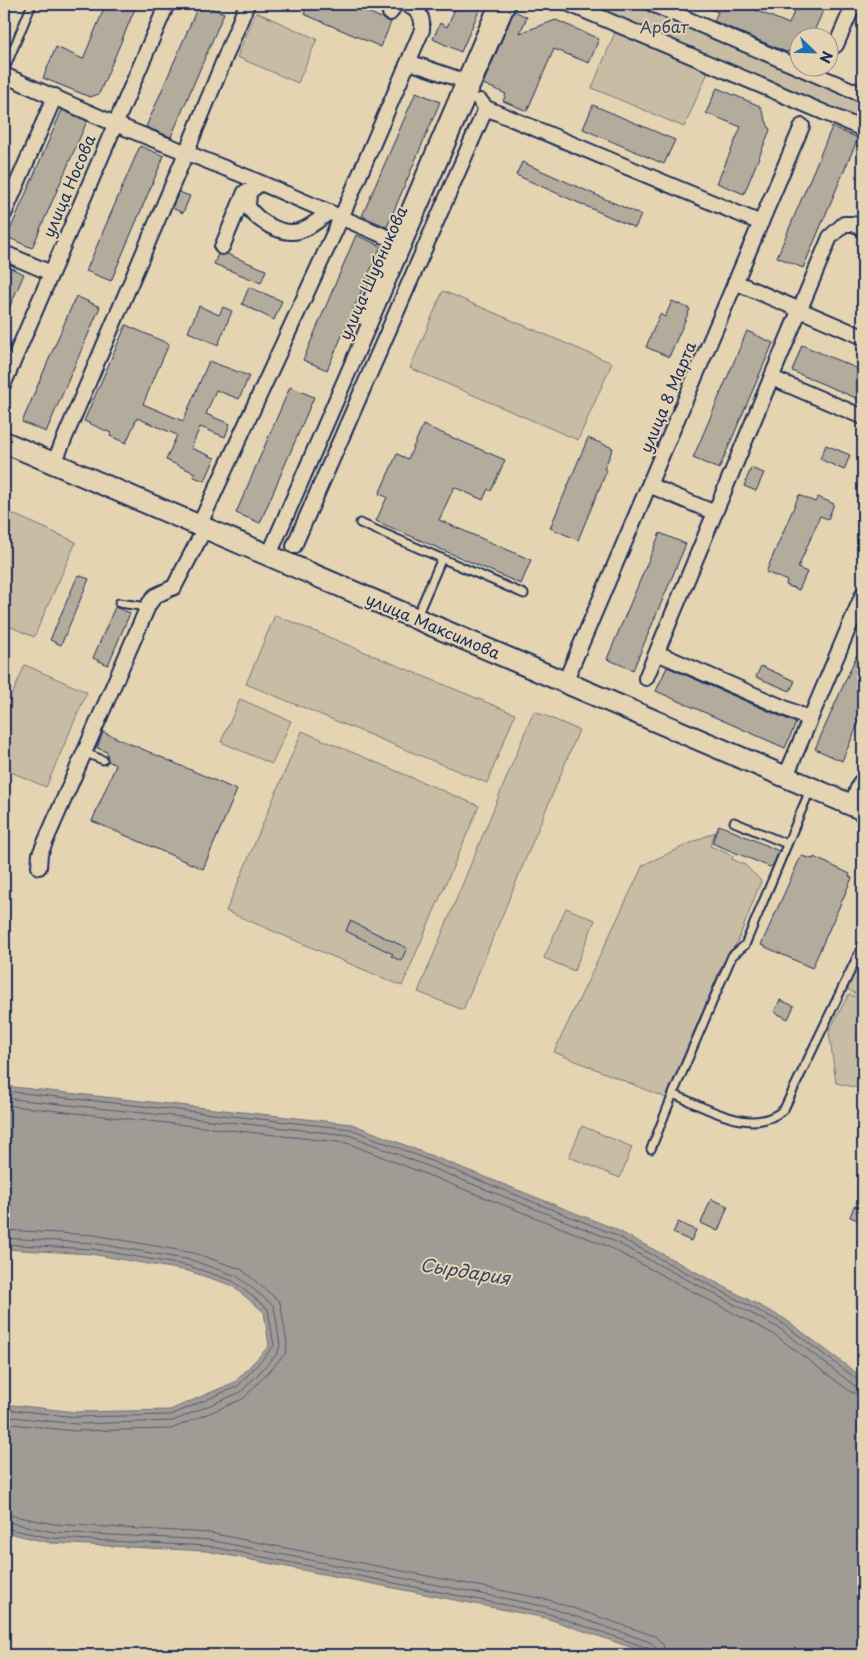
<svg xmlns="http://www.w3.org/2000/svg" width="867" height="1659" viewBox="0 0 867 1659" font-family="'Playpen Sans',sans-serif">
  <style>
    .green { fill: #c8bca5; stroke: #727682 }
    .water { fill: #a09b95; stroke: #6b707f }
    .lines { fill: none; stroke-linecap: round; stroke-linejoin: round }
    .shore { stroke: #505a74; stroke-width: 1 }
    .building { fill: #b3ab9c; stroke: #1b2f5e }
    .lane-casing { stroke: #1b2f5e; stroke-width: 11 }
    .street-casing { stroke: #1b2f5e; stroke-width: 18 }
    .secondary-casing { stroke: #1b2f5e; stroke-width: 24 }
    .lane { stroke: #e5d4b1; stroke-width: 7 }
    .street { stroke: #e5d4b1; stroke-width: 14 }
    .secondary { stroke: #e5d4b1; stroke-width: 20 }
    .labels { text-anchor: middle; stroke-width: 4; stroke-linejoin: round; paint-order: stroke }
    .park-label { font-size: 16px; fill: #354469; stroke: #e5d4b1 }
    .street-label { font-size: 16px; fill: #1b2f5e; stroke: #e5d4b1 }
    .water-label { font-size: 18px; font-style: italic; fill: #364569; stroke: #e5d4b1 }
  </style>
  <rect width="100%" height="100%" fill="#e5d4b1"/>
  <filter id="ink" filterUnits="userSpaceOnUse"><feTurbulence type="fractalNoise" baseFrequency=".02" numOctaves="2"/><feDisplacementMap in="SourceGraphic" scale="10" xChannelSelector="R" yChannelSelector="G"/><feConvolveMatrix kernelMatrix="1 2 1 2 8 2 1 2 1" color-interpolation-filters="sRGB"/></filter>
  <g filter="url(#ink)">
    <path class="green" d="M 554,4 L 665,4 L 863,90 L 863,135 L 709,70 L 684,127 L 592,88 L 616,30 Z
      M 256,12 L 317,39 L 298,83 L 237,57 Z
      M 443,291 L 612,363 L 578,440 L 410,368 Z
      M 4,510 L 76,542 L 34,637 L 4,624 Z
      M 275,615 L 515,714 L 487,783 L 246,684 Z
      M 25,665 L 87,692 L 46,787 L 4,769 L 4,713 Z
      M 240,699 L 291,721 L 272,764 L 221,742 Z
      M 534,711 L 579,730 L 463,1010 L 418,992 Z
      M 302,731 L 479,806 L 402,986 L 226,911 Z
      M 715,832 L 710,846 L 733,856 L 732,859 L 745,865 L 761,881 L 738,941 L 722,965 L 666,1098 L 554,1052 L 643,865 Z
      M 566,908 L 595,920 L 574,971 L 544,958 Z
      M 863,952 L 863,998 L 847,989 Z
      M 849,994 L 863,1001 L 863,1089 L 836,1083 L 829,1031 Z
      M 582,1126 L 632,1147 L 620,1178 L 569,1157 Z"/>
    <path class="water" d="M 4,1086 L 352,1124 L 613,1228 L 785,1319 L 863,1378 L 863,1655 L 653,1655 L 546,1618 L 206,1551 L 51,1543 L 4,1532 L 4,1404 L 76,1412 L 170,1410 L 235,1382 L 269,1346 L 264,1312 L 231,1285 L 188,1271 L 91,1254 L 4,1249 Z"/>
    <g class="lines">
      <path class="shore" d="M 4,1091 L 351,1129 L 611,1233 L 782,1323 L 858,1380 L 863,1382
        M 4,1098 L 349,1135 L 608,1238 L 779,1328 L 855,1386 L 863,1388
        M 4,1105 L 347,1143 L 605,1245 L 775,1335 L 851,1392 L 863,1395
        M 4,1230 L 94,1235 L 194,1253 L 241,1269 L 280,1302 L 287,1343 L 286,1353 L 243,1399 L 171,1429 L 75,1431 L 4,1423
        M 4,1238 L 93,1243 L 191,1260 L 237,1276 L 274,1306 L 280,1345 L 277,1354 L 241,1392 L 173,1421 L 76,1424 L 4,1416
        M 4,1244 L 92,1249 L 189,1266 L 233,1281 L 268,1309 L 274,1346 L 238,1386 L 171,1415 L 76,1417 L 4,1409
        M 4,1514 L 54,1524 L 210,1533 L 549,1600 L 655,1636 L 663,1644 L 665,1655
        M 4,1521 L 53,1532 L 209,1540 L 548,1607 L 650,1642 L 656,1648 L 658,1655
        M 4,1528 L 52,1538 L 207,1546 L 546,1613 L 648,1648 L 652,1655"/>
    </g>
    <path class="building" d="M 106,4 L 137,4 L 99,94 L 90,97 L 43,78 L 56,47 L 83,59 Z
      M 199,4 L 224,13 L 171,137 L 146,127 Z
      M 308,4 L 349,4 L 391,22 L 381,47 L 304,14 Z
      M 457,4 L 482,4 L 461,52 L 433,39 L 440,23 L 447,27 Z
      M 699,4 L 741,4 L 789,24 L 797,4 L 826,4 L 811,38 L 800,38 L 800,47 L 786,52 L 714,21 L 718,12 Z
      M 514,11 L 527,17 L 520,33 L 556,20 L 599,39 L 589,63 L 554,49 L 527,111 L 503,101 L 506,94 L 483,84 Z
      M 717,88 L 760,106 L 770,130 L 744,194 L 717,183 L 741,127 L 706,113 Z
      M 416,92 L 440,102 L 387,227 L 362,216 Z
      M 593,105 L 675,140 L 664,164 L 583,129 Z
      M 62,110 L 87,121 L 32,248 L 7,237 Z
      M 832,127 L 858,138 L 803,268 L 777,257 Z
      M 140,146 L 164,156 L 111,281 L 86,271 Z
      M 522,162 L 641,215 L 635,228 L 516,175 Z
      M 179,192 L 190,196 L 183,213 L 172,208 Z
      M 356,235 L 381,246 L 327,370 L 303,360 Z
      M 218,254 L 227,254 L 266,270 L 261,283 L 214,264 Z
      M 4,265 L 24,274 L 4,320 Z
      M 249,287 L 282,301 L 274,320 L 242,304 Z
      M 76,296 L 100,307 L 46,432 L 22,422 Z
      M 672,301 L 690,309 L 669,357 L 646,347 L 660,314 L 665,317 Z
      M 199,306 L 219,315 L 223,307 L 232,311 L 218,345 L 188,332 Z
      M 126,325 L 169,344 L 143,404 L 183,421 L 209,361 L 249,376 L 239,399 L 216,390 L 206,414 L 230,424 L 225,437 L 200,427 L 191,448 L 215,458 L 205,481 L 194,477 L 195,473 L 166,460 L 177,435 L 137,418 L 126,443 L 110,436 L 111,433 L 84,421 Z
      M 747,331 L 773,343 L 719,469 L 693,458 Z
      M 802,345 L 863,371 L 863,401 L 792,371 Z
      M 290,387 L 314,397 L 260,523 L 236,513 Z
      M 423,425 L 505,460 L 491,491 L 488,489 L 483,500 L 454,487 L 439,520 L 531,560 L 521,584 L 376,521 L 387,497 L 379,494 L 397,454 L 408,459 Z
      M 588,438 L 613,448 L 604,469 L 607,470 L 578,540 L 550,528 Z
      M 826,445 L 850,455 L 844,470 L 820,459 Z
      M 751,468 L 764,473 L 756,491 L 744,486 Z
      M 799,495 L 815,502 L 818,497 L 834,504 L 828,519 L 820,516 L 798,568 L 807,572 L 799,590 L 786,585 L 787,581 L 766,572 Z
      M 660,533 L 686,544 L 633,670 L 607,659 Z
      M 78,575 L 89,579 L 61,645 L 50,640 Z
      M 115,607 L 130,613 L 108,665 L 93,658 Z
      M 863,641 L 863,713 L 842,761 L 815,749 Z
      M 761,666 L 795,681 L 790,691 L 756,677 Z
      M 667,667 L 796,723 L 785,748 L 656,691 Z
      M 103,732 L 237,790 L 203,869 L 92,821 L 116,765 L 108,761 L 107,752 L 97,748 Z
      M 719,825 L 779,851 L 773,865 L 770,867 L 712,843 Z
      M 801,856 L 813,859 L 814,857 L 850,874 L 849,876 L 852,878 L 812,968 L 761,945 Z
      M 350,921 L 407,948 L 401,961 L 391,956 L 393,954 L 346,931 Z
      M 780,1000 L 794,1006 L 788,1019 L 774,1012 Z
      M 711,1199 L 728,1206 L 718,1231 L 701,1223 Z
      M 854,1206 L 863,1209 L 863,1222 L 850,1217 Z
      M 678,1222 L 696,1230 L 691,1241 L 673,1233 Z"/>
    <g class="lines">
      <defs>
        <path id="lane" d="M 4,71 L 32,4
          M 360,523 L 524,594
          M 119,603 L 148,607
          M 416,618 L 442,558
          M 83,752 L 103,760
          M 734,822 L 787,844
          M 673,1094 C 705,1107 753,1138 784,1109 L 863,945
          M 651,1149 L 673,1094 L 732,956 L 745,945 L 810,790"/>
        <path id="street" d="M 569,4 L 863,129
          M 652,4 L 863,95
          M 390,13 L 395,4
          M 836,45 L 854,4
          M 409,62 L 470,83
          M 4,75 L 115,124 L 247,177 L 403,244
          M 480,101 L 486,108 L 761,223
          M 261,183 L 249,192 L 248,207 C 258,221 281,236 299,231 C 310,228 320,219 329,212
          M 4,214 L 55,96
          M 222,247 L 245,192
          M 4,253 L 51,273
          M 735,282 L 863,337
          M 363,317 L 497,4
          M 772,378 L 863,417
          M 4,383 L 167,4
          M 54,463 L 186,153 L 247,4
          M 649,485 L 715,513
          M 199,526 L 341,218 L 422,30 C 423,15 419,11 406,4
          M 294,546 L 486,108
          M 269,555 L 508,4
          M 657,653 L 810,719
          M 646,678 L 830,237 L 844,224 L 853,224 L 863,228
          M 565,682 L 802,126
          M 786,776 L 863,594
          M 39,867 L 40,854 L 149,604 L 155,596 L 174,587 L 205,528"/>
        <path id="secondary" d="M 4,442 L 863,810
          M 854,806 L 863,784"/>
      </defs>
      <use href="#lane" class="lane-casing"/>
      <use href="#street" class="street-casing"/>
      <use href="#secondary" class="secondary-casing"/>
      <use href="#lane" class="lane"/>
      <use href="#street" class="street"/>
      <use href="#secondary" class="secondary"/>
    </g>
  </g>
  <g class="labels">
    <g class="park-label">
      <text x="664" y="33">Арбат</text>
    </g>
    <g class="street-label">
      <text transform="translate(69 186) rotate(-67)" y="6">улица Носова</text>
      <text transform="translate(373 273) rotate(-66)" y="6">улица Шубникова</text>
      <text transform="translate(668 397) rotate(-67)" y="6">улица 8 Марта</text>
      <text transform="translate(433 626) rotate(23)" y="6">улица Максимова</text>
    </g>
    <g class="water-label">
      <text transform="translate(465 1272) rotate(9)" y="6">Сырдария</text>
    </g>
  </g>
  <rect width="867" height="1659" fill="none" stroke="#e5d4b1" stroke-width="20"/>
  <rect x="10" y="10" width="847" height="1639" fill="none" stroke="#1b2f5e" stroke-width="2" filter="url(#ink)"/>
  <g transform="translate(814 52) rotate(113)"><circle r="24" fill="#e5d4b1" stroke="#949290"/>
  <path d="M0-4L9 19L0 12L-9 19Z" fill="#1f6fb2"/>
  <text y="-8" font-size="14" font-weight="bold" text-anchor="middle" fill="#1b2f5e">N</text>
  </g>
</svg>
